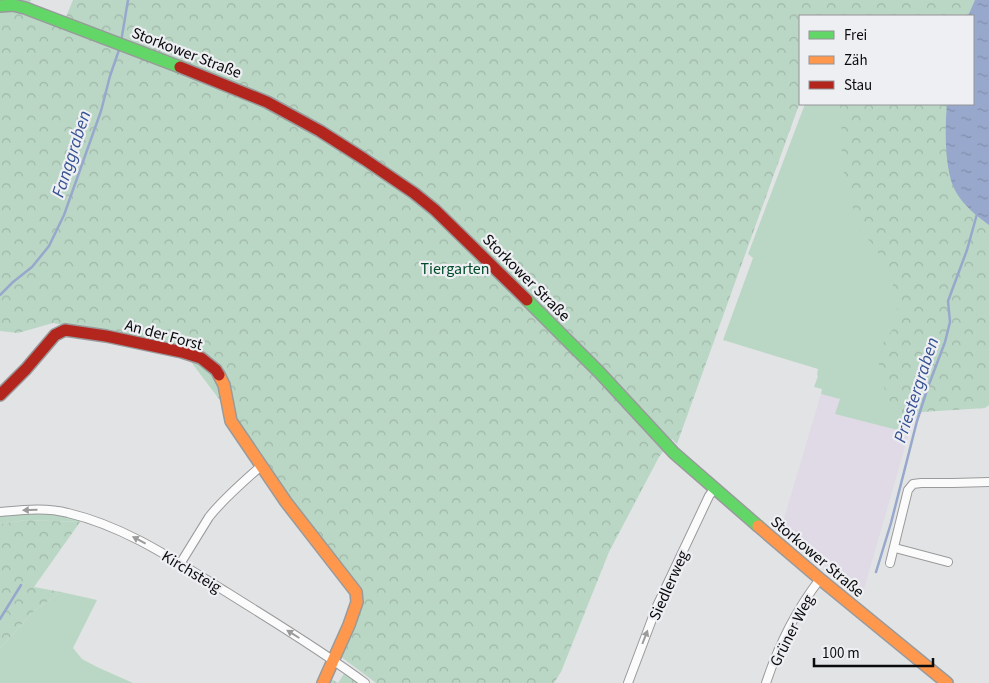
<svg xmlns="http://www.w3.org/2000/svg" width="989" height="683" viewBox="0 0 989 683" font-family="'Source Sans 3',sans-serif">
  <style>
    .commercial { fill: #e0dae6 }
    .green { fill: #bad7c5 }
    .forest { fill: url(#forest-crowns) }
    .water { fill: url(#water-ripples) }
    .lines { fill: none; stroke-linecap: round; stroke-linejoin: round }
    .stream { stroke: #97a8cc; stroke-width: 2.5 }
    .street-casing { stroke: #999a9b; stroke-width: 10 }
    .fast-casing { stroke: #999a9b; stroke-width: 14 }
    .slow-casing { stroke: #999a9b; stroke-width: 14 }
    .jam-casing { stroke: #999a9b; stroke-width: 14 }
    .street { stroke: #fbfbfb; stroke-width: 8 }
    .fast { stroke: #63d668; stroke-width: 11 }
    .slow { stroke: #ff974d; stroke-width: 11 }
    .jam { stroke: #b3261e; stroke-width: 11 }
    .oneway { fill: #9b9b9c }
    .labels { text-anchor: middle; stroke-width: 4.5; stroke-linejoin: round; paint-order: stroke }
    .street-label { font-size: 16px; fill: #0b0b0d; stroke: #eeeff3 }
    .park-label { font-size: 16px; fill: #024c29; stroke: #eeeff3 }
    .water-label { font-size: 18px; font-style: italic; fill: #365293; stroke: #eeeff3 }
  </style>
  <defs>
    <pattern id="forest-crowns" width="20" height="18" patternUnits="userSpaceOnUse" patternTransform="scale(1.25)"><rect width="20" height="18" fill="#bad7c5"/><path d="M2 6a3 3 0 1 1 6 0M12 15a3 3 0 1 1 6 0" fill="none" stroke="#9fb7a8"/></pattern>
    <pattern id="water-ripples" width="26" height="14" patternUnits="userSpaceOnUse" patternTransform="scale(1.25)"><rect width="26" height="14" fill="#97a8cc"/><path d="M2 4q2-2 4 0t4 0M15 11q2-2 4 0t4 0" fill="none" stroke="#818fae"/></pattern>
  </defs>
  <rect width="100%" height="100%" fill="#e2e3e5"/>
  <path class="commercial" d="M 821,394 L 840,399 L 836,414 L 909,433 L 862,596 L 781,529 Z"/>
  <path class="green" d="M 844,0 L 989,0 L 989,341 L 897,415 L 910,422 L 909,433 L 835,414 L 840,399 L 821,394 L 822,389 L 814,387 L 818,376 L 817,375 L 818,369 L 723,340 L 753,258 L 748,254 L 805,104 L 973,104 L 973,16 L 838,16 Z
    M 27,513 L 57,514 L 82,519 L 80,522 L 25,520 L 0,524 L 0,516 Z
    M 61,592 L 97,600 L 73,648 L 82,659 L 97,667 L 133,683 L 0,683 L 0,648 L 34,611 Z"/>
  <path class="forest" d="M 0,0 L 31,0 L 30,2 L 42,9 L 66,17 L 73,0 L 975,0 L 968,16 L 800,16 L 800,102 L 677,444 L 672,439 L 659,457 L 609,552 L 561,672 L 554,683 L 376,683 L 340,656 L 363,599 L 330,554 L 274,482 L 262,456 L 182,350 L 53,323 L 18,333 L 0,331 Z
    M 839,104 L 947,104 L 946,142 L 949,177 L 976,216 L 989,225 L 989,405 L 985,408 L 922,412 L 910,422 L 897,415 L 885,391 L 879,364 L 883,343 L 895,326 L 899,313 L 893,300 L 893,283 L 875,247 L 858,228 L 842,165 L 841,109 Z
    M 25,520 L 80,522 L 34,587 L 61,592 L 34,611 L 0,648 L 0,524 Z
    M 345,672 L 361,683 L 329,683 L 331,679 L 338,683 Z"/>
  <path class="water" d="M 975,0 L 989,0 L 989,225 C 978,217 963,205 956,192 C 944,171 945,128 947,104 L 973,104 L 973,16 L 968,16 Z"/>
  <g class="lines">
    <path class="stream" d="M 121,42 L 128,0
      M 0,295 L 13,282 L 32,267 L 49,246 L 64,215 L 101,111 L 110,76 L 120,47
      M 876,572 L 891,523 L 917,421 L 928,387 L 945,342 L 950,322 L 948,301 L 967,250 L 977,214
      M 0,619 L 21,585"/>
    <defs>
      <path id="street" d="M 0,512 C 22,510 46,507 68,513 C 127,527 177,562 228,593 C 274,622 321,650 365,683
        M 895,548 L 948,562
        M 890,563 L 908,490 L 913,484 L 921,483 L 953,483 L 989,482
        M 180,564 L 209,517 C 224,498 243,482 261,466
        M 628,683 L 657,606 L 709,496 L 714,489
        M 766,683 C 778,647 796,610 820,579"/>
      <path id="fast" d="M 0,6 L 13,5 L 25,8 L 180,67
        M 527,300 L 600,373 L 674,453 L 758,526"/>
      <path id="slow" d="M 219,375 L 224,385 L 231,421 L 286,502 L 356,592 L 357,602 L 349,625 L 323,683
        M 758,526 L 820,579 L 947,683"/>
      <path id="jam" d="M 180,67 L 267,102 L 320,131 L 364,159 L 414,193 L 435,210 L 527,300
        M 0,395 L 26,369 L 55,335 L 65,330 L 106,336 L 182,352 L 201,358 L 216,370 L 219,375"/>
    </defs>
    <use href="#street" class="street-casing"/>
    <use href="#fast" class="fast-casing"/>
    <use href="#slow" class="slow-casing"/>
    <use href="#jam" class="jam-casing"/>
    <use href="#street" class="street"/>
    <use href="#fast" class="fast"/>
    <use href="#slow" class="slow"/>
    <use href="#jam" class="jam"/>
  </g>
  <defs><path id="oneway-solid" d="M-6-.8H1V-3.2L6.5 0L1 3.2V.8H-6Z" transform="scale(1.25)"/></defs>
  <g class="oneway">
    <use href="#oneway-solid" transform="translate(30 510) rotate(178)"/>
    <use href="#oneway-solid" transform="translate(139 540) rotate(-152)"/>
    <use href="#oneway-solid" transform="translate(293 634) rotate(-148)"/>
    <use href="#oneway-solid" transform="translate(645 637) rotate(-69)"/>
  </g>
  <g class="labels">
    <g class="street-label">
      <text transform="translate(187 52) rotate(21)" y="6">Storkower Straße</text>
      <text transform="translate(527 277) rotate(45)" y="6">Storkower Straße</text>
      <text transform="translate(164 334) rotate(15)" y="6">An der Forst</text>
      <text transform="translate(818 556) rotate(40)" y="6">Storkower Straße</text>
      <text transform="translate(192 571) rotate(31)" y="6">Kirchsteig</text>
      <text transform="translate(668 585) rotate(-66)" y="6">Siedlerweg</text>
      <text transform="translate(791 630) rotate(-63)" y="6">Grüner Weg</text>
    </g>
    <g class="park-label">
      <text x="455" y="274">Tiergarten</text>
    </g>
    <g class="water-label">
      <text transform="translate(71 154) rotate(-72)" y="6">Fanggraben</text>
      <text transform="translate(916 390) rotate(-72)" y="6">Priestergraben</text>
    </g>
  </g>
  <rect x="799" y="15" width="175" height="90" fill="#eeeff3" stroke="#939497"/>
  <rect x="809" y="31" width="25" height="8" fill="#63d668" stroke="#939497"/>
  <text x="844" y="40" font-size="15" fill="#0b0b0d">Frei</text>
  <rect x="809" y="56" width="25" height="8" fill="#ff974d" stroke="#939497"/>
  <text x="844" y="65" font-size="15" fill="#0b0b0d">Zäh</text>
  <rect x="809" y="81" width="25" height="8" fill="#b3261e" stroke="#939497"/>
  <text x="844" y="90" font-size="15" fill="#0b0b0d">Stau</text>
  <path d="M814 658v8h119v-8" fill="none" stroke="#0b0b0d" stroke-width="2.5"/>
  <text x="822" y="658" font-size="15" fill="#0b0b0d" stroke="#eeeff3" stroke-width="4" paint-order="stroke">100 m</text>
</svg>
